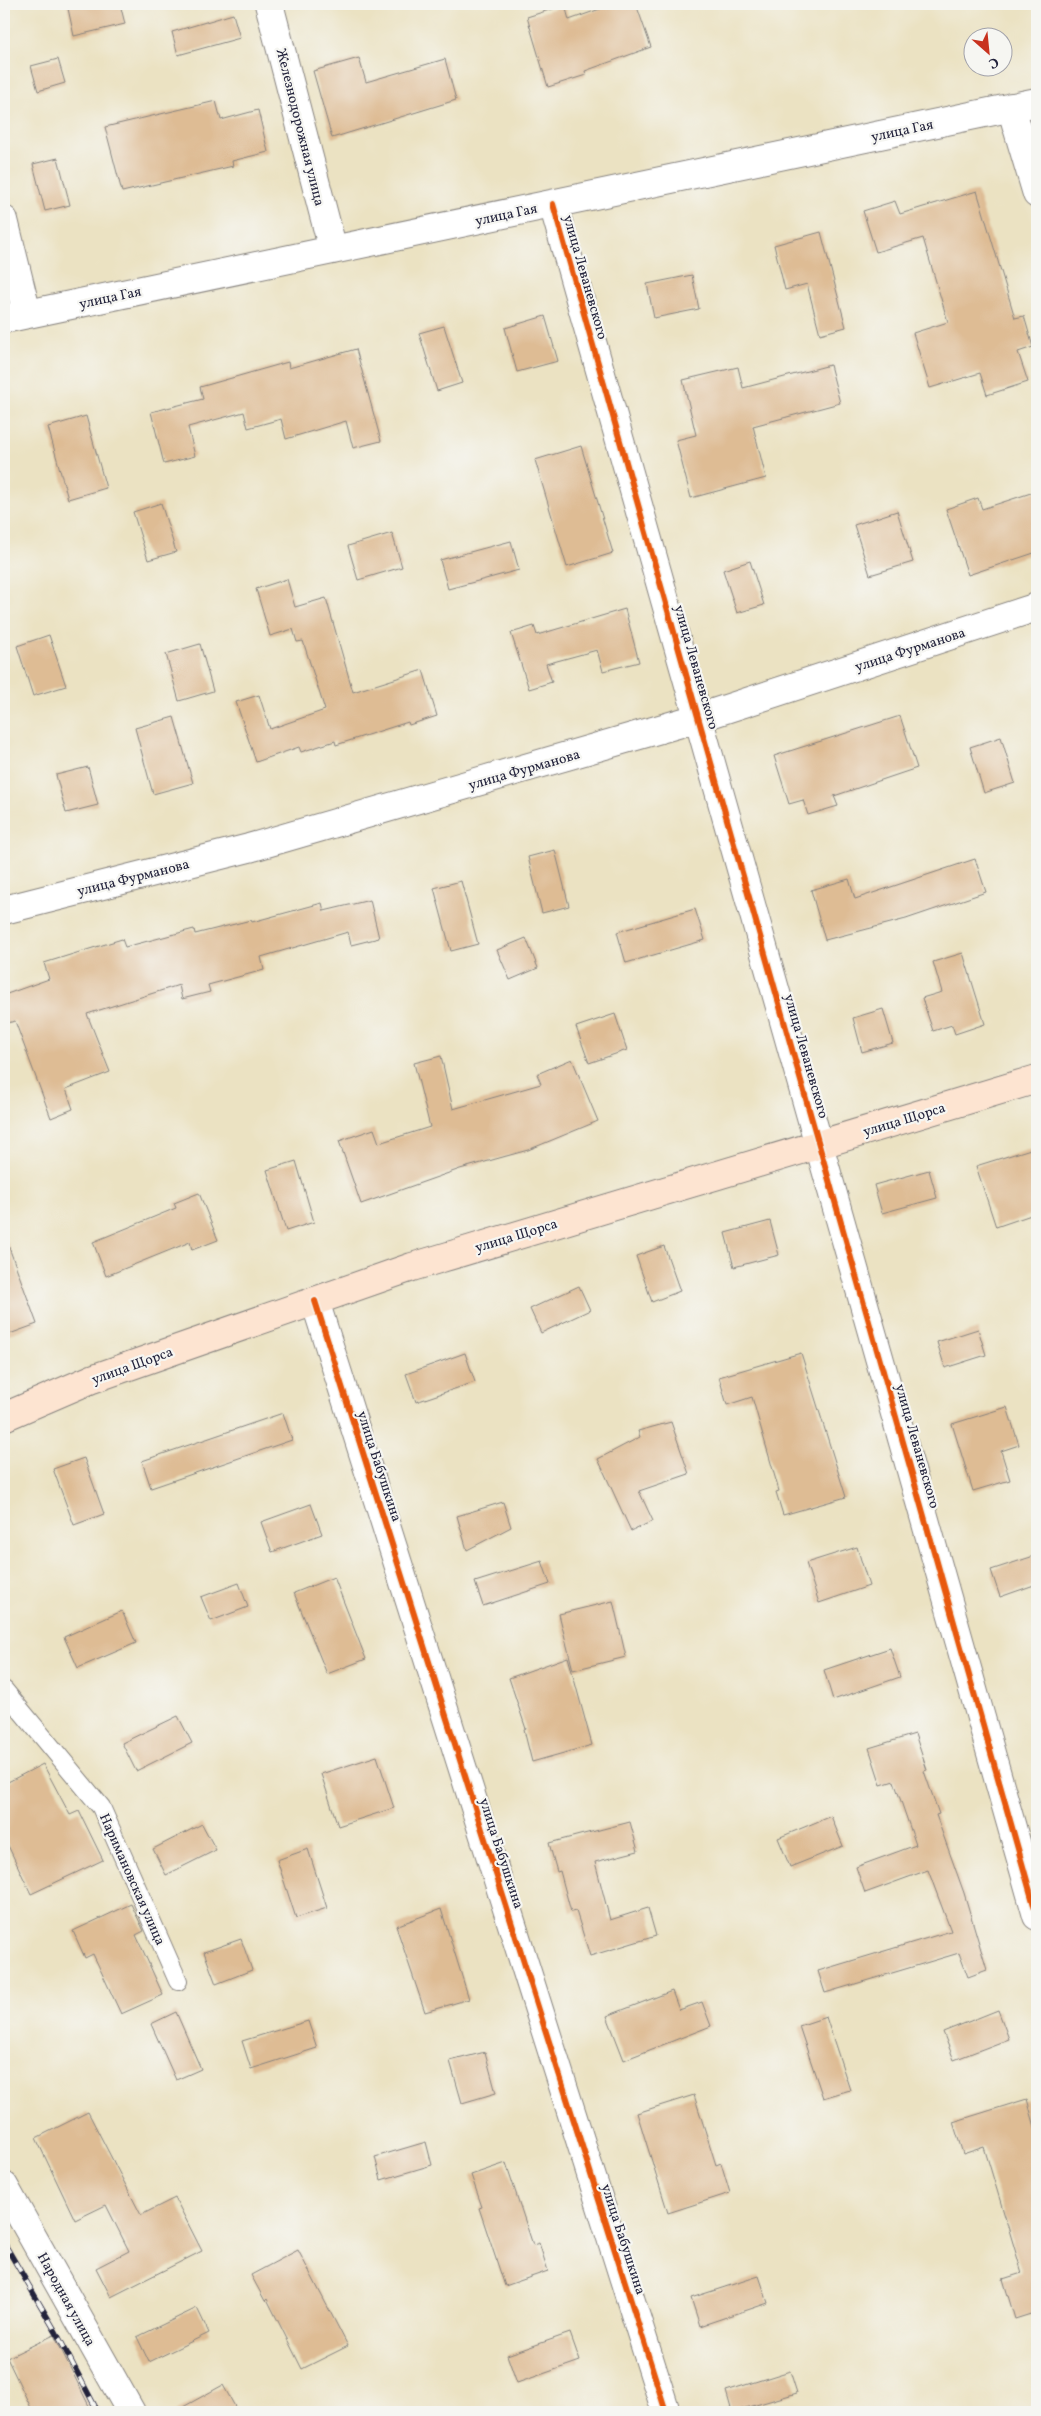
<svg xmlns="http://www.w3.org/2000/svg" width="1041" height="2416" viewBox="0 0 1041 2416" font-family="Vollkorn,serif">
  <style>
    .building { fill: #debc94 }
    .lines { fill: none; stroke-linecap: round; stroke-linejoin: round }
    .service-casing { stroke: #86827e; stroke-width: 20 }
    .minor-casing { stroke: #86827e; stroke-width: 30 }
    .secondary-casing { stroke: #86827e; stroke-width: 30 }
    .service { stroke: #fff; stroke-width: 18 }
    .minor { stroke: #fff; stroke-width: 28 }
    .secondary { stroke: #fde4d1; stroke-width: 28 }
    .rail-casing { stroke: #22223b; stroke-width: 5.5 }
    .rail { stroke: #f6f6f2; stroke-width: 4; stroke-dasharray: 11; stroke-linecap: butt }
    .cycleway-casing { stroke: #f6f6f2; stroke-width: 9 }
    .cycleway { stroke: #e8590c; stroke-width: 6 }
    .labels { text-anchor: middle; stroke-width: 4.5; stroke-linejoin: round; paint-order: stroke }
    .street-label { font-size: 14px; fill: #22223b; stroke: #f6f6f2 }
  </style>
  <rect width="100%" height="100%" fill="#f6f6f2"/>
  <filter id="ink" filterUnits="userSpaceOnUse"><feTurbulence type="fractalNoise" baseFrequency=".02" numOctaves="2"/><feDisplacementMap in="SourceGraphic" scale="10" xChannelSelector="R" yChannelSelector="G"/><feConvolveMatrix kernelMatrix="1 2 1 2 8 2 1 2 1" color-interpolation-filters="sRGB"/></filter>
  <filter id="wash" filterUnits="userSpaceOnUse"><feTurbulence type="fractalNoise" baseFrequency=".0096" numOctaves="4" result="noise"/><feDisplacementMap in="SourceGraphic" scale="20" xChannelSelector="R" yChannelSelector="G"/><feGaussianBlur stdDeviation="1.12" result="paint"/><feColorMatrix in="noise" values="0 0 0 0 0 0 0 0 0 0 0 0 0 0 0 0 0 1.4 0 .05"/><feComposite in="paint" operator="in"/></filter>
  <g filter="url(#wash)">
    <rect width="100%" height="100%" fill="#ebe2c2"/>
    <g id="blocks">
      <path class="building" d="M 67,4 L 120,4 L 125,24 L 74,36 Z
        M 614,4 L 636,4 L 651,47 L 585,71 L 586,75 L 548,87 L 527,17 L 565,5 L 569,20 Z
        M 233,14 L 240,38 L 178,55 L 172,32 Z
        M 359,58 L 366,82 L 445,59 L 456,100 L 332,138 L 313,71 Z
        M 58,59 L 65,83 L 38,91 L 31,66 Z
        M 216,101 L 221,120 L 258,110 L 268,152 L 232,161 L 233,166 L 122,192 L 105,127 Z
        M 58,158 L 70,205 L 45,211 L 33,164 Z
        M 977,191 L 1015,318 L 1024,316 L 1033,347 L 1018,352 L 1028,382 L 987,395 L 980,373 L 930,388 L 913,333 L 948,322 L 923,238 L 876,252 L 863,211 L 895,201 L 900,214 Z
        M 821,232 L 846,327 L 820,334 L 807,284 L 785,290 L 774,245 Z
        M 692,275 L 699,309 L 654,318 L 647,284 Z
        M 545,316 L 558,361 L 517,372 L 505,328 Z
        M 444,326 L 462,383 L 437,391 L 419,333 Z
        M 356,349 L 381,441 L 353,448 L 346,421 L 286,439 L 281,419 L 248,428 L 244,412 L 188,427 L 195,456 L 164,464 L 151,412 L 203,399 L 200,387 L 288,362 L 289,368 Z
        M 830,365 L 840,403 L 753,426 L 766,478 L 691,498 L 676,440 L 696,435 L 683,380 L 738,367 L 743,388 Z
        M 86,416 L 106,488 L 68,499 L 48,427 Z
        M 581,446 L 613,553 L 567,567 L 535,460 Z
        M 1037,491 L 1037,552 L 968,575 L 946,509 L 978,498 L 982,509 Z
        M 161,503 L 176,552 L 148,560 L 133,512 Z
        M 897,511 L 913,562 L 870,575 L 854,525 Z
        M 392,533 L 402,567 L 358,580 L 348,546 Z
        M 511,541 L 519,570 L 448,589 L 440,560 Z
        M 750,561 L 764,605 L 737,613 L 723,570 Z
        M 287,579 L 295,607 L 326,598 L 353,692 L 423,670 L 437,716 L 409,725 L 408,722 L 336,745 L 335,741 L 301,752 L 299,747 L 256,762 L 236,702 L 259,695 L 270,729 L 325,710 L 303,641 L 297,642 L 293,629 L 270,636 L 256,589 Z
        M 625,609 L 639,662 L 603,671 L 597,650 L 546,664 L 552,682 L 529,689 L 511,633 L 534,626 L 537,635 Z
        M 49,635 L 66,686 L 33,696 L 17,646 Z
        M 200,644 L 213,691 L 179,701 L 166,654 Z
        M 900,716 L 917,768 L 834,796 L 838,806 L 808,815 L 803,800 L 789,804 L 774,756 Z
        M 174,717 L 193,783 L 153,794 L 135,728 Z
        M 1001,737 L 1015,783 L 984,793 L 970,747 Z
        M 88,767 L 98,805 L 66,813 L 56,775 Z
        M 555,850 L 569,906 L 542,913 L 528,857 Z
        M 975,859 L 986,892 L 906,919 L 825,940 L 811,890 L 849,879 L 855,899 Z
        M 461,881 L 478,944 L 451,951 L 434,888 Z
        M 370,900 L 379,938 L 351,945 L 348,932 L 261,957 L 264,970 L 208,985 L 210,992 L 182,999 L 179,985 L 87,1014 L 110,1072 L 66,1089 L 73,1109 L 51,1118 L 15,1021 L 4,1024 L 4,995 L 49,979 L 44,963 L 122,939 L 125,947 L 194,929 L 195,934 L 251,920 L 252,922 L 322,903 L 324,911 Z
        M 695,909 L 705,940 L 626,963 L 617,932 Z
        M 526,938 L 538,968 L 510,980 L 497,950 Z
        M 963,953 L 985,1024 L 955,1034 L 952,1025 L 933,1031 L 922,998 L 942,992 L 933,962 Z
        M 883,1009 L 893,1043 L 862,1052 L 853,1018 Z
        M 615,1014 L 627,1050 L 589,1063 L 576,1027 Z
        M 441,1056 L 453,1109 L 541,1084 L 537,1074 L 572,1059 L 598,1121 L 528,1150 L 460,1169 L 361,1204 L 339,1141 L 374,1129 L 379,1143 L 430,1127 L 414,1063 Z
        M 1037,1147 L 1037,1213 L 996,1227 L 976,1166 Z
        M 296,1161 L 314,1222 L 286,1231 L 267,1170 Z
        M 929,1170 L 937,1198 L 882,1213 L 874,1185 Z
        M 199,1193 L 218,1240 L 192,1250 L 190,1242 L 106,1276 L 93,1242 L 176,1208 L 174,1203 Z
        M 770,1221 L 779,1255 L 734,1267 L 725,1233 Z
        M 4,1242 L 7,1242 L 37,1324 L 4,1336 Z
        M 664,1246 L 680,1291 L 652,1302 L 636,1256 Z
        M 579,1286 L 590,1310 L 541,1333 L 530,1309 Z
        M 978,1329 L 986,1355 L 945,1368 L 937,1342 Z
        M 465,1353 L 475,1382 L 416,1402 L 406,1374 Z
        M 801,1353 L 846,1497 L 783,1515 L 776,1492 L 779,1491 L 752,1397 L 727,1405 L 719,1377 Z
        M 1007,1407 L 1019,1445 L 1001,1451 L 1010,1480 L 973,1491 L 952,1424 Z
        M 283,1413 L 292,1440 L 151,1488 L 142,1461 Z
        M 671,1422 L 689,1474 L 639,1491 L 653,1521 L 631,1531 L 598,1459 L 640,1437 L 638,1431 Z
        M 84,1458 L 104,1514 L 74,1525 L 53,1469 Z
        M 503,1502 L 511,1527 L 467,1550 L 457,1516 Z
        M 311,1504 L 322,1534 L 272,1552 L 261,1522 Z
        M 857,1547 L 869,1586 L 819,1603 L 806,1563 Z
        M 1037,1555 L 1037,1584 L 1000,1597 L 991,1570 Z
        M 542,1561 L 550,1584 L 483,1606 L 475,1582 Z
        M 334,1577 L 366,1659 L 327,1674 L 294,1593 Z
        M 239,1583 L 248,1607 L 211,1621 L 201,1597 Z
        M 613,1601 L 626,1657 L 573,1670 L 559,1614 Z
        M 122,1611 L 136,1643 L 78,1668 L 64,1637 Z
        M 890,1648 L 900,1677 L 833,1700 L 824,1670 Z
        M 568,1657 L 592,1745 L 532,1762 L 524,1730 L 526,1729 L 509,1678 Z
        M 178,1716 L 192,1743 L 136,1771 L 122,1743 Z
        M 915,1734 L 927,1770 L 924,1771 L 939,1814 L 936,1815 L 964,1893 L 987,1970 L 968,1977 L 959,1953 L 825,1993 L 818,1971 L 951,1931 L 928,1870 L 865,1893 L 856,1867 L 916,1845 L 894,1781 L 881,1785 L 869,1748 Z
        M 377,1756 L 394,1808 L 338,1826 L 321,1774 Z
        M 43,1764 L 70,1815 L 79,1811 L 103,1860 L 31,1894 L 4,1837 L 4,1784 Z
        M 831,1816 L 843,1846 L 790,1867 L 778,1838 Z
        M 630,1822 L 638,1851 L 595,1862 L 610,1920 L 648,1908 L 656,1936 L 590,1956 L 576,1911 L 571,1912 L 560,1871 L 557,1872 L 549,1843 Z
        M 202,1824 L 216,1850 L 166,1875 L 153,1849 Z
        M 308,1849 L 327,1908 L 296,1918 L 277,1860 Z
        M 131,1904 L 144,1931 L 136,1935 L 163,1995 L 121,2014 L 93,1954 L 85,1958 L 73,1931 Z
        M 441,1909 L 469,1999 L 425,2012 L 396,1926 Z
        M 241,1939 L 252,1970 L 216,1984 L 204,1952 Z
        M 672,1991 L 679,2010 L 702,2002 L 711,2026 L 624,2060 L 607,2016 Z
        M 998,2010 L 1009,2039 L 954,2060 L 943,2032 Z
        M 176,2012 L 201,2069 L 176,2080 L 151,2024 Z
        M 826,2017 L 850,2090 L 823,2098 L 799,2026 Z
        M 308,2021 L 317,2048 L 251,2069 L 242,2041 Z
        M 485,2052 L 496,2093 L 462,2103 L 450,2061 Z
        M 694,2095 L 716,2165 L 721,2163 L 730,2193 L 668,2213 L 637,2113 Z
        M 1027,2099 L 1037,2134 L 1037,2312 L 1015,2319 L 1003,2279 L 1022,2273 L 984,2147 L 963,2154 L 953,2122 Z
        M 88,2112 L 141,2215 L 175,2198 L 202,2251 L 111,2297 L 96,2268 L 129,2251 L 106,2205 L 75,2220 L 36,2138 Z
        M 426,2142 L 432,2165 L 381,2180 L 375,2157 Z
        M 506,2163 L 533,2245 L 539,2243 L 548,2271 L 505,2286 L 479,2208 L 482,2207 L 471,2175 Z
        M 298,2250 L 348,2346 L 302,2369 L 267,2299 L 265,2301 L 251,2275 Z
        M 759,2276 L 768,2303 L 700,2326 L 691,2298 Z
        M 197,2308 L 209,2333 L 149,2362 L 137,2337 Z
        M 570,2333 L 580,2361 L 517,2383 L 507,2355 Z
        M 54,2335 L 92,2412 L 33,2412 L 7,2358 Z
        M 790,2371 L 797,2393 L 732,2412 L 726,2391 Z
        M 223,2385 L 238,2412 L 174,2412 Z"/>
    </g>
  </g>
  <g filter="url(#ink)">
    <use href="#blocks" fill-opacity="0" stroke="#86827e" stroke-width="1"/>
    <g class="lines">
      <defs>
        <path id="service" d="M 4,1690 L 101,1807 L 178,1981"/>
        <path id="minor" d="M 269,4 L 333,250
          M 1011,107 L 1037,194
          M 553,204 L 1037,1916
          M 4,220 L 27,314
          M 4,319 L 1037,102
          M 4,910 L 249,848 L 698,718 L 1037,607
          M 315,1301 L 666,2412
          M 4,2186 L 131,2412"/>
        <path id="secondary" d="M 4,1417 L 92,1379 L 412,1267 L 1037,1079"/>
      </defs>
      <use href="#service" class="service-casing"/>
      <use href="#minor" class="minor-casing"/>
      <use href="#secondary" class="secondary-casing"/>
      <use href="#service" class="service"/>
      <use href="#minor" class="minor"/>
      <use href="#secondary" class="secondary"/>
      <defs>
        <path id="rail" d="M 4,2243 L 56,2332 L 98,2412"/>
      </defs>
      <use href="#rail" class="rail-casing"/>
      <use href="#rail" class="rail"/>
      <defs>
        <path id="cycleway" d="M 553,204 L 1037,1916
          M 315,1301 L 666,2412"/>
      </defs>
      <use href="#cycleway" class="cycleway-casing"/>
      <use href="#cycleway" class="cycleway"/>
    </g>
  </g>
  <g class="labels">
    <g class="street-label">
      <text transform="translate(301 127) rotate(76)" y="5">Железнодорожная улица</text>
      <text transform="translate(902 130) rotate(-12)" y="5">улица Гая</text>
      <text transform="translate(506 214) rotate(-12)" y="5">улица Гая</text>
      <text transform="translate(586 277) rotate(74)" y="5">улица Леваневского</text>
      <text transform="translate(110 297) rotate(-12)" y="5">улица Гая</text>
      <text transform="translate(910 649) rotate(-18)" y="5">улица Фурманова</text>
      <text transform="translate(697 667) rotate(74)" y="5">улица Леваневского</text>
      <text transform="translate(524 769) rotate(-16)" y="5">улица Фурманова</text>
      <text transform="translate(133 877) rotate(-14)" y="5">улица Фурманова</text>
      <text transform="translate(807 1056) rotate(74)" y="5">улица Леваневского</text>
      <text transform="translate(904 1119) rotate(-17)" y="5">улица Щорса</text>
      <text transform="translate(516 1235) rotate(-17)" y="5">улица Щорса</text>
      <text transform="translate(132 1365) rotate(-20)" y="5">улица Щорса</text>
      <text transform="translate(918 1446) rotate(74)" y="5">улица Леваневского</text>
      <text transform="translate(380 1466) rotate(72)" y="5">улица Бабушкина</text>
      <text transform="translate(502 1853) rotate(72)" y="5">улица Бабушкина</text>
      <text transform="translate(133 1879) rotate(66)" y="5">Наримановская улица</text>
      <text transform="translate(624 2239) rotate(72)" y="5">улица Бабушкина</text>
      <text transform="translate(67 2299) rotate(61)" y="5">Народная улица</text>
    </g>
  </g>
  <rect width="1041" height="2416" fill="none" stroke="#f6f6f2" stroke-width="20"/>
  <g transform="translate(988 52) rotate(153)"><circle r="24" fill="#f6f6f2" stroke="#a1a1a9"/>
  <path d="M0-4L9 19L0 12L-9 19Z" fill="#c8321e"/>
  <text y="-8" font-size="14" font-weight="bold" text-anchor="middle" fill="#22223b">С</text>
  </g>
</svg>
